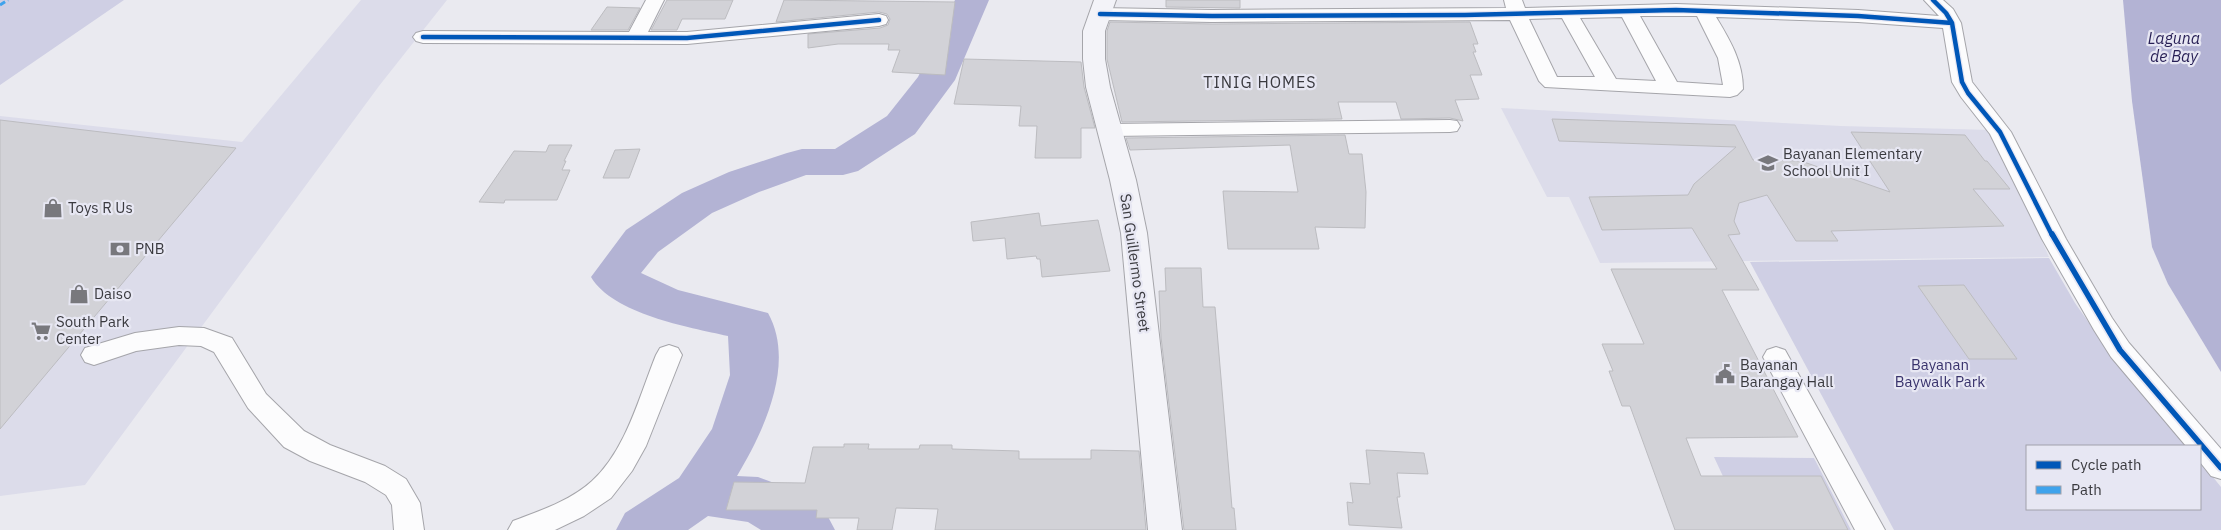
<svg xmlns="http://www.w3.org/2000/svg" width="2221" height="530" viewBox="0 0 2221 530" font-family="'IBM Plex Sans',sans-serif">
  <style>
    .built { fill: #dcdcea }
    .green { fill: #cfcfe4 }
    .water { fill: #b3b3d4 }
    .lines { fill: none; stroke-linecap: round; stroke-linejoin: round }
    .river { fill: #b3b3d4; fill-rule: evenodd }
    .building { fill: #d2d2d7; stroke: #bcbcc0 }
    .minor-casing { stroke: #a5a5aa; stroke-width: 2 }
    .secondary-casing { stroke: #a5a5aa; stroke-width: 2 }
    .minor { fill: #fcfcfd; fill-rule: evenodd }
    .secondary { fill: #f3f3f8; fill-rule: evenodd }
    .quiet { stroke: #3fa3ec; stroke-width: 3; stroke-dasharray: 6 3; stroke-linecap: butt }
    .cycleway-far1-casing { stroke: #e7e7f3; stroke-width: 7 }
    .cycleway-casing { stroke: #e7e7f3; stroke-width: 9 }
    .cycleway-far1 { stroke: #0057b8; stroke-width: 4.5 }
    .cycleway { stroke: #0057b8; stroke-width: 5.5 }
    .labels { text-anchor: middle; stroke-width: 4.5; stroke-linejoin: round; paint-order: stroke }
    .poi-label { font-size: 15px; fill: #3a3a3f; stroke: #e7e7f3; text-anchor: start }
    .street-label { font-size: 15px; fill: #3a3a3f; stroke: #e7e7f3 }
    .park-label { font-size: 15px; fill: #39336c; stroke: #e7e7f3 }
    .water-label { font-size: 16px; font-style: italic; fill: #271f55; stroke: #e7e7f3 }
    .neighbourhood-label { font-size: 16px; letter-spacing: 1px; fill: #3a3a3f; stroke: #e7e7f3 }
  </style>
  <rect width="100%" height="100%" fill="#eaeaf0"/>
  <path class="built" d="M 361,0 L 447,0 L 379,86 L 85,485 L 0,496 L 0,116 L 242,142 Z
    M 1501,108 L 1841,126 L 1992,130 L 2049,257 L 1600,263 L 1569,197 L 1547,197 Z"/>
  <path class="green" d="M 0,0 L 124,0 L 0,85 Z
    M 2049,258 L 2075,303 L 2108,350 L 2188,446 L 2027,446 L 2027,509 L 2200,509 L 2200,461 L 2221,487 L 2221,530 L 1894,530 L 1750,262 Z
    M 1714,457 L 1814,458 L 1851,530 L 1748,530 Z"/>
  <path class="water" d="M 2123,0 L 2221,0 L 2221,372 L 2168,284 L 2152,247 L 2132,101 Z"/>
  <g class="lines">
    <path class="river" d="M 955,0 L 989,0 L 955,80 L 915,134 L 858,171 L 843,175 L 806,175 L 759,192 L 712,213 L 658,252 L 641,273 L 678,290 L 768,313 C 796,363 764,431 737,476 L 758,477 L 777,484 L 826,513 L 835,530 L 761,530 L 748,522 L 708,516 L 688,530 L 616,530 L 625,513 L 679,478 L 712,429 L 730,375 L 728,336 C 688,327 613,314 591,277 L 626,230 L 682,193 L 729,172 L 787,153 L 802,149 L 835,149 L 887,116 L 918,77 Z"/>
  </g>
  <path class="building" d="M 667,0 L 733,0 L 725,19 L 682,19 L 677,30 L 651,30 Z
    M 784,0 L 955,2 L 945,75 L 892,72 L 900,50 L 888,50 L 889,44 L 838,44 L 808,48 L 808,34 L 880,28 L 888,25 L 890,19 L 887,14 L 879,12 L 776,22 Z
    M 1166,0 L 1240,0 L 1240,8 L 1166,7 Z
    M 607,7 L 640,8 L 628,30 L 591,30 Z
    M 1110,22 L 1212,24 L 1470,22 L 1478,44 L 1473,44 L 1476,52 L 1473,52 L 1482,75 L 1470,75 L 1479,99 L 1455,100 L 1463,121 L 1450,118 L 1401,119 L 1396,102 L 1338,102 L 1342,119 L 1122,122 L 1107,59 L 1107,31 Z
    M 964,59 L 1081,62 L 1084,87 L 1095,128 L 1081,128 L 1081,158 L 1035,158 L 1037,126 L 1019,126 L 1021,106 L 954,104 Z
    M 1552,119 L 1735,125 L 1753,160 L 1801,161 L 1890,192 L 1851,132 L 1965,135 L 1985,161 L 1987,161 L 2010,189 L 1973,189 L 2004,226 L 1831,231 L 1838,241 L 1796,241 L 1767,195 L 1739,203 L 1734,221 L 1740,234 L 1728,235 L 1759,290 L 1722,290 L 1798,437 L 1686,438 L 1701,476 L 1821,476 L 1848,530 L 1675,530 L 1630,406 L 1622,406 L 1609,371 L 1613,371 L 1602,344 L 1644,344 L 1611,269 L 1717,269 L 1692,228 L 1602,230 L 1589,197 L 1688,195 L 1694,184 L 1736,147 L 1559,141 Z
    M 0,120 L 236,148 L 0,429 Z
    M 1345,135 L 1349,154 L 1362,154 L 1366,192 L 1365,228 L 1315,227 L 1319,249 L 1228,249 L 1223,191 L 1298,192 L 1290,145 L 1130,150 L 1126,138 Z
    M 549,145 L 572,145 L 564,161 L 566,161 L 562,170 L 570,170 L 557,200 L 505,200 L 504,203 L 479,202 L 514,151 L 546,152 Z
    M 640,149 L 629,178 L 603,178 L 615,150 Z
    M 1039,213 L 1041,226 L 1098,220 L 1110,271 L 1042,277 L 1040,259 L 1037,259 L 1036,256 L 1007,259 L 1005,238 L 973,241 L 971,222 Z
    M 1165,268 L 1201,268 L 1203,307 L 1215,307 L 1232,508 L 1234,508 L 1236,530 L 1184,530 L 1161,337 L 1159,291 L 1166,291 Z
    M 1964,285 L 2017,359 L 1969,359 L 1918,286 Z
    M 844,444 L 869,444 L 868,449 L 919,449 L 920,445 L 952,445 L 952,449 L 1019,451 L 1019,459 L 1091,459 L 1091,450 L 1139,451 L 1146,530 L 935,530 L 938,509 L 896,508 L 892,530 L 857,530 L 859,518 L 816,518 L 817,510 L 726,510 L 734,482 L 805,483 L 813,447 L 844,447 Z
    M 1366,450 L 1424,453 L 1428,474 L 1397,473 L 1400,497 L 1397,497 L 1402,528 L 1349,525 L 1347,502 L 1353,503 L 1350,483 L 1370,484 Z"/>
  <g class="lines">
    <defs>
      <path id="minor" d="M 646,0 L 664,0 L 648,32 L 687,32 L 879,14 L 886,16 L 888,20 L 886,24 L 879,26 L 687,44 L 423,43 L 416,41 L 413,37 L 416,33 L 423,31 L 629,32 Z
        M 1504,0 L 1522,0 L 1525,8 L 1676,4 L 1858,10 L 1939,16 L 1924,0 L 1943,0 L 1953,9 L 1961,23 L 1972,82 L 2011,132 L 2066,239 L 2112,318 L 2129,343 L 2221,449 L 2221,479 L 2211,476 L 2200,462 L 2200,446 L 2186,446 L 2111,357 L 2094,330 L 2042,239 L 1990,134 L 1961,97 L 1952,82 L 1943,28 L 1858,22 L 1716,17 C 1730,40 1743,62 1743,89 L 1737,95 L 1730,97 L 1545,87 L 1539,81 L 1510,20 L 1212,22 L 1100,20 L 1093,18 L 1091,14 L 1093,10 L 1100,8 L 1212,10 L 1506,8 ZM 1640,16 L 1697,16 L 1718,58 L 1723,85 L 1677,82 ZM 1622,17 L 1656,81 L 1616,79 L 1580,18 ZM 1562,18 L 1595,77 L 1557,77 L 1529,19 Z
        M 1450,120 L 1457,121 L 1460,126 L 1457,131 L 1450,132 L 1110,136 L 1103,135 L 1099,130 L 1103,125 L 1110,124 Z
        M 179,327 L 204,328 L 232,338 L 266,394 L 304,431 L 330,445 L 385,466 L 406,479 L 420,503 L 424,530 L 394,530 L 392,505 L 386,495 L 365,482 L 310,461 L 284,447 L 248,408 L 214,352 L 201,346 L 179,345 L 136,351 L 94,365 L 85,362 L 81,355 L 85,348 L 135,333 Z
        M 669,345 L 678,348 L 682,355 L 646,446 L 632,471 L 611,498 L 584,516 L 555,530 L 508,530 L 513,521 C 539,511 570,501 592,481 C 626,450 639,397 656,355 L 660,348 Z
        M 1776,347 L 1785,350 L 1885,530 L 1855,530 L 1763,357 L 1767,350 Z"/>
      <path id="secondary" d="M 1094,0 L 1116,0 L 1105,31 L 1105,59 L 1110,87 L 1136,180 L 1147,233 L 1182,530 L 1148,530 L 1121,233 L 1110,180 L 1086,87 L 1083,59 L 1083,31 Z"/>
    </defs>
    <use href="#minor" class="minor-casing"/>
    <use href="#secondary" class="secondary-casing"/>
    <use href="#minor" class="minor"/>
    <use href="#secondary" class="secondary"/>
    <path class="quiet" d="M 0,5 L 8,0"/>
    <defs>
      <path id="cycleway-far1" d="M 1100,14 L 1212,16 L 1465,15 L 1676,10 L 1858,16 L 1952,23 L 1946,13 L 1933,0
        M 1952,23 L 1962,82 L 1968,93 L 2000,132 L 2052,235
        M 423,37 L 687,38 L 879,20"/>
      <path id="cycleway" d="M 2052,234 L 2120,350 L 2221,468"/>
    </defs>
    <use href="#cycleway-far1" class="cycleway-far1-casing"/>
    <use href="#cycleway" class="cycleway-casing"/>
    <use href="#cycleway-far1" class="cycleway-far1"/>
    <use href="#cycleway" class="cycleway"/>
  </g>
  <defs>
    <symbol id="school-bare" viewBox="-9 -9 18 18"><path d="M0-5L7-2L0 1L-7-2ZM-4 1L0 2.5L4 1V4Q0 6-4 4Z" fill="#78787d" stroke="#e7e7f3" stroke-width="2.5" paint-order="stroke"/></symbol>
    <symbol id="shop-bare" viewBox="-9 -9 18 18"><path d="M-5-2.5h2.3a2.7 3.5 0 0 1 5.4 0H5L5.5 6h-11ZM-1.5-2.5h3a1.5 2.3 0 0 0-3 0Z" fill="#78787d" stroke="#e7e7f3" stroke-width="2.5" paint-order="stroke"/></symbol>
    <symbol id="bank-bare" viewBox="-9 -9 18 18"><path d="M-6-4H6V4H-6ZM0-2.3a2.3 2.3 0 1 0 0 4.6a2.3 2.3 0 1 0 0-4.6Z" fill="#78787d" stroke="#e7e7f3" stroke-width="2.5" paint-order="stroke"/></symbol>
    <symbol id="supermarket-bare" viewBox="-9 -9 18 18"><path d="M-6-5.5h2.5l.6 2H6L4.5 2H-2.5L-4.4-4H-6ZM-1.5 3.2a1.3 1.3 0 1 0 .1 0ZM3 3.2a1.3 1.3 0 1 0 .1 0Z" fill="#78787d" stroke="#e7e7f3" stroke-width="2.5" paint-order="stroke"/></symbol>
    <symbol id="civic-bare" viewBox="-9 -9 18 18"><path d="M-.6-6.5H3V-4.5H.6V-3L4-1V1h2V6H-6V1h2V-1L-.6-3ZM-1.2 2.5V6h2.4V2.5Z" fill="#78787d" stroke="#e7e7f3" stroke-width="2.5" paint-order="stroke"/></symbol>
  </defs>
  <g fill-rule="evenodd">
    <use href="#school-bare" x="1754" y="149" width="28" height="28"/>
    <use href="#shop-bare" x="39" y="194" width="28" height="28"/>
    <use href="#bank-bare" x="106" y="235" width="28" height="28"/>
    <use href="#shop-bare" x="65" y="280" width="28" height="28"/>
    <use href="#supermarket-bare" x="27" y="317" width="28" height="28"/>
    <use href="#civic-bare" x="1711" y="360" width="28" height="28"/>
  </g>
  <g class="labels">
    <g class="poi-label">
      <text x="1783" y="159">Bayanan Elementary<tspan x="1783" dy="17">School Unit I</tspan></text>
      <text x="68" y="213">Toys R Us</text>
      <text x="135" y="254">PNB</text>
      <text x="94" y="299">Daiso</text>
      <text x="56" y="327">South Park<tspan x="56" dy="17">Center</tspan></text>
      <text x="1740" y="370">Bayanan<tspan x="1740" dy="17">Barangay Hall</tspan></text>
    </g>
    <g class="street-label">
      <text transform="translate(1135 263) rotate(82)" y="5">San Guillermo Street</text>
    </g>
    <g class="park-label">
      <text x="1940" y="370">Bayanan<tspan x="1940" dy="17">Baywalk Park</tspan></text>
    </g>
    <g class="water-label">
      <text x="2174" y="44">Laguna<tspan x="2174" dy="18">de Bay</tspan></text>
    </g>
    <g class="neighbourhood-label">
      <text x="1260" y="88">TINIG HOMES</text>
    </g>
  </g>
  <rect x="2026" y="445" width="175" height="65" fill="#e7e7f3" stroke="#a2a2ab"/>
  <rect x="2036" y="461" width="25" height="8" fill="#0057b8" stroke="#a2a2ab"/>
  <text x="2071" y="470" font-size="15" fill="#3a3a3f">Cycle path</text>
  <rect x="2036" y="486" width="25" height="8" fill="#3fa3ec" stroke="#a2a2ab"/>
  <text x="2071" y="495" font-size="15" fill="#3a3a3f">Path</text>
</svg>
